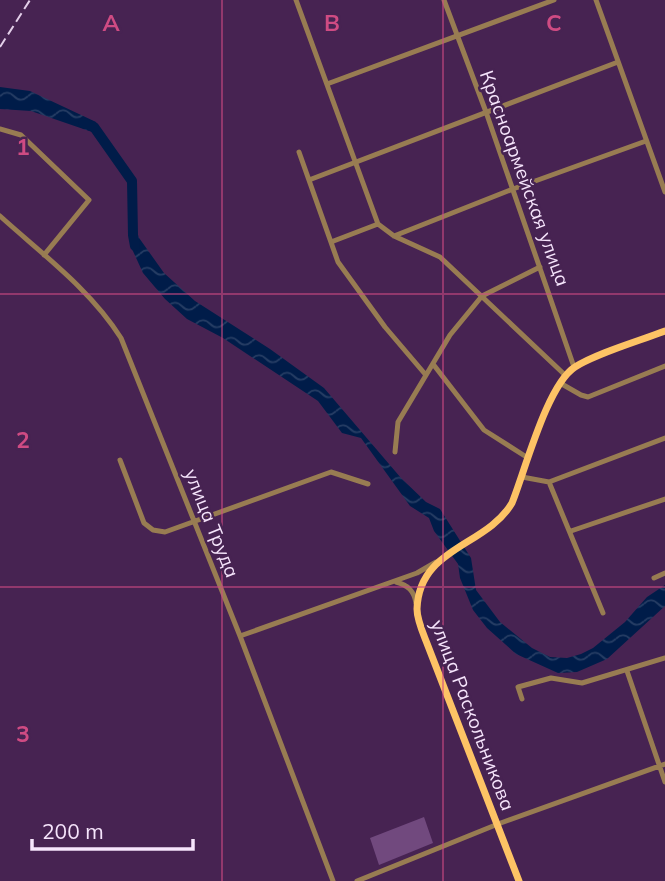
<svg xmlns="http://www.w3.org/2000/svg" width="665" height="881" viewBox="0 0 665 881" font-family="Mulish,sans-serif">
  <style>
    .grass { fill: #71497e }
    .water { fill: url(#water-waves) }
    .lines { fill: none; stroke-linecap: round; stroke-linejoin: round }
    .river { stroke: #001c49; stroke-width: 10 }
    .minor { stroke: #987c52; stroke-width: 5 }
    .major { stroke: #fdc365; stroke-width: 7 }
    .rail { stroke: #e3cfe9; stroke-width: 2; stroke-dasharray: 10 5; stroke-linecap: butt }
    .grid { fill: none; stroke: #cf4b83; stroke-width: 2; stroke-opacity: 0.55 }
    .labels { text-anchor: middle; stroke-width: 5; stroke-linejoin: round; paint-order: stroke }
    .street-label { font-size: 19px; fill: #f6e5fc; stroke: #472352 }
    .grid-label { font-size: 23px; text-anchor: middle; font-weight: bold; fill: #cf4b83; stroke: #472352; stroke-width: 5; stroke-linejoin: round; paint-order: stroke }
  </style>
  <defs>
    <pattern id="water-waves" width="16" height="10" patternUnits="userSpaceOnUse" patternTransform="scale(1.75)"><rect width="16" height="10" fill="#001c49"/><path d="M0 5q4-4 8 0t8 0" fill="none" stroke="#263d64"/></pattern>
  </defs>
  <rect width="100%" height="100%" fill="#472352"/>
  <path class="grass" d="M 424,817 L 433,843 L 379,865 L 370,838 Z"/>
  <path class="water" d="M 0,87 L 30,91 L 96,122 L 92,132 L 31,111 L 0,109 Z
    M 131,235 L 137,235 L 164,273 L 195,301 L 270,349 L 324,388 L 401,478 L 426,502 L 440,509 L 471,558 L 476,590 L 500,622 L 532,648 L 550,657 L 567,658 L 581,654 L 593,648 L 625,622 L 647,597 L 665,585 L 665,606 L 607,659 L 577,672 L 558,673 L 516,654 L 487,628 L 473,610 L 460,578 L 458,564 L 434,531 L 429,518 L 410,506 L 361,438 L 342,433 L 318,401 L 223,338 L 187,319 L 165,299 L 143,273 L 132,249 Z"/>
  <g class="lines">
    <path class="river" d="M 83,123 L 94,127 L 132,181 L 133,235 L 135,246"/>
    <path class="minor" d="M 296,0 L 378,224
      M 444,0 L 486,112 L 574,367
      M 596,0 L 665,192
      M 327,84 L 554,0
      M 0,129 L 21,135 L 89,200 L 44,255
      M 299,152 L 338,262 L 385,327 L 425,374
      M 309,180 L 618,62
      M 0,216 C 42,254 90,289 121,338 L 240,636 L 333,881
      M 378,224 L 394,236 L 440,257 L 565,375
      M 394,236 L 513,189 L 646,141
      M 331,242 L 378,224
      M 433,364 L 484,430 L 528,458
      M 560,383 L 581,395 L 588,397 L 665,366
      M 395,452 L 398,422 L 450,335 L 482,296 L 540,267
      M 120,460 L 144,523 L 153,530 L 165,532 L 331,472 L 368,484
      M 522,477 L 549,482 L 665,438
      M 549,482 L 603,613
      M 571,531 L 665,499
      M 654,578 L 665,573
      M 396,582 C 408,585 414,591 416,603
      M 240,636 L 417,573 L 436,562
      M 627,671 L 665,782
      M 522,699 L 518,687 L 551,678 L 582,683 L 665,658
      M 357,881 L 498,824 L 665,764"/>
    <path class="major" d="M 519,881 L 428,646 C 424,635 417,621 417,609 C 419,547 486,547 512,503 C 525,471 547,385 575,367 C 597,353 639,341 665,331"/>
    <path class="rail" d="M 0,47 L 30,0"/>
  </g>
  <path class="grid" d="M 222,0 L 222,881M 443,0 L 443,881M 0,294 L 665,294M 0,587 L 665,587"/>
  <g class="labels">
    <g class="street-label">
      <text transform="translate(525 178) rotate(70)" y="7">Красноармейская улица</text>
      <text transform="translate(212 523) rotate(68)" y="7">улица Труда</text>
      <text transform="translate(473 715) rotate(69)" y="7">улица Раскольникова</text>
    </g>
  </g>
  <g class="grid-label">
    <text x="111" y="31">A</text>
    <text x="332" y="31">B</text>
    <text x="554" y="31">C</text>
    <text x="23" y="155">1</text>
    <text x="23" y="448">2</text>
    <text x="23" y="742">3</text>
  </g>
  <path d="M32 839v10h161v-10" fill="none" stroke="#f6e5fc" stroke-width="3.5"/>
  <text x="42" y="839" font-size="21" fill="#f6e5fc" stroke="#472352" stroke-width="5" paint-order="stroke">200 m</text>
</svg>
